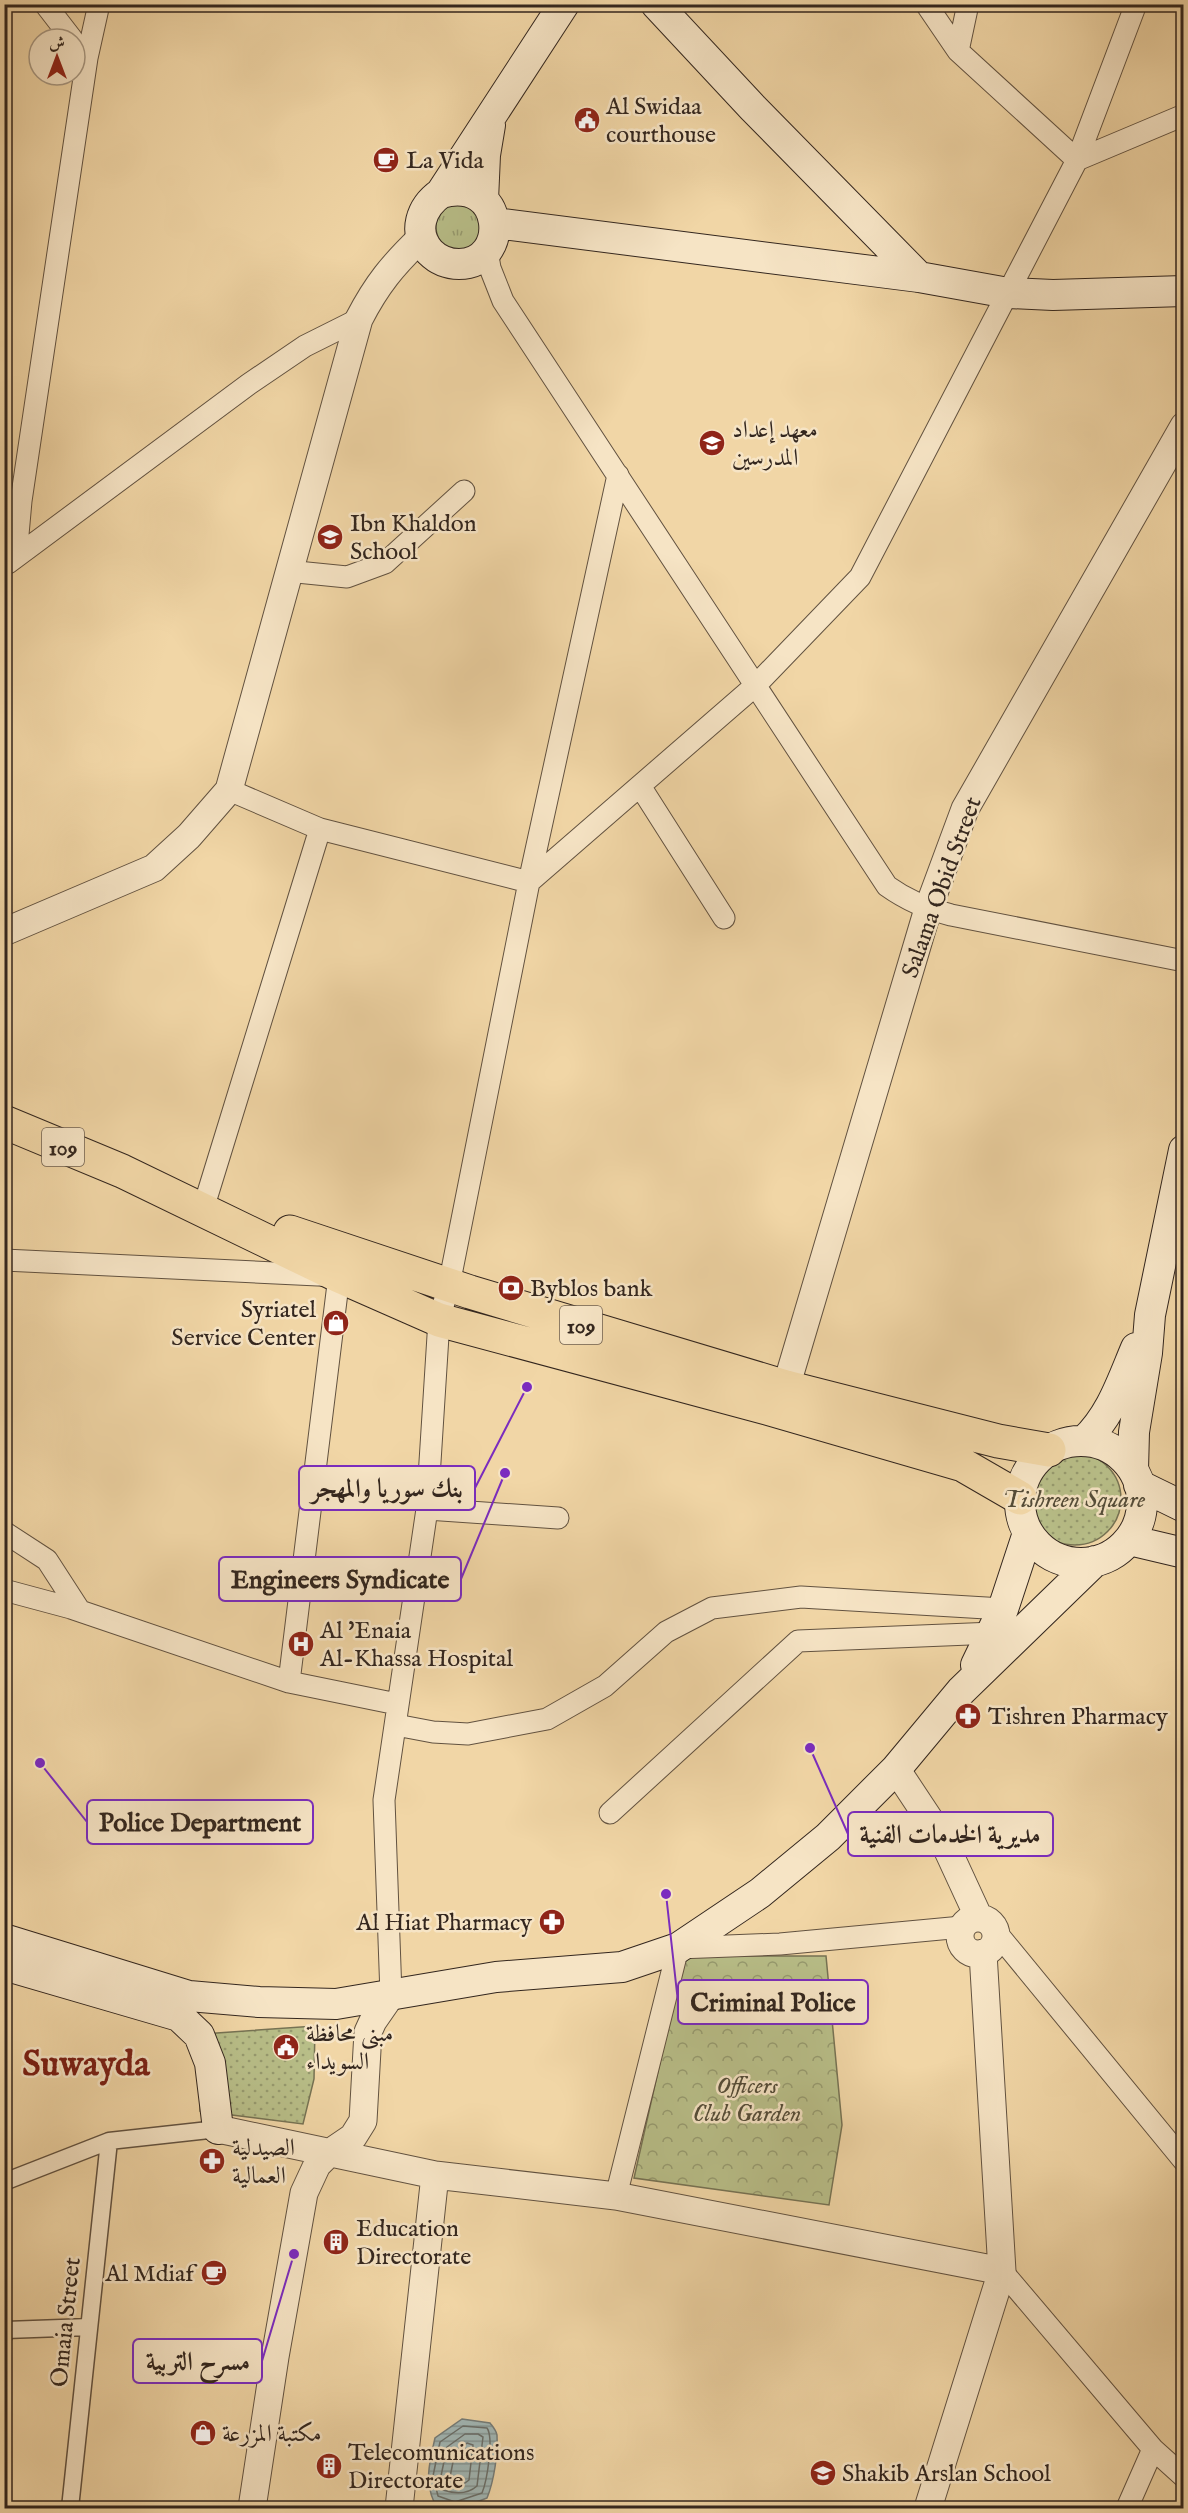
<svg xmlns="http://www.w3.org/2000/svg" width="1188" height="2513" viewBox="0 0 1188 2513" font-family="'IM FELL English',Amiri,serif">
  <style>
    .grass { fill: url(#grass-tufts); stroke: #767253; stroke-width: 1.5 }
    .park { fill: url(#park-crowns); stroke: #767253; stroke-width: 1.5 }
    .garden { fill: url(#garden-dots); stroke: #767253; stroke-width: 1.5 }
    .water { fill: url(#water-rules); stroke: #757c78; stroke-width: 1.5 }
    .lines { fill: none; stroke-linecap: round; stroke-linejoin: round }
    .shore { stroke: #6a6e69; stroke-width: 1.5 }
    .pedestrian-casing { stroke: #625240; stroke-width: 19 }
    .minor-casing { stroke: #625240; stroke-width: 23 }
    .tertiary-casing { stroke: #625240; stroke-width: 29 }
    .secondary-casing { stroke: #33261e; stroke-width: 32 }
    .primary-casing { stroke: #33261e; stroke-width: 35 }
    .pedestrian { stroke: #f6e4c5; stroke-width: 16 }
    .minor { stroke: #f6e4c5; stroke-width: 21 }
    .tertiary { stroke: #f6e4c5; stroke-width: 27 }
    .secondary { stroke: #f6e4c5; stroke-width: 30 }
    .primary { stroke: #f1d6a6; stroke-width: 33 }
    .labels { text-anchor: middle; stroke-width: 5; stroke-linejoin: round; paint-order: stroke }
    .shield { fill: #f6e4c5; stroke: #6e5f50; stroke-width: 1.5 }
    .shield-label { font-size: 22px; font-weight: bold; fill: #33261e }
    .poi-label { font-size: 24px; fill: #33261e; stroke: #f6e4c5; text-anchor: start }
    .street-label { font-size: 24px; fill: #33261e; stroke: #f6e4c5 }
    .park-label { font-size: 24px; font-style: italic; fill: #544c38; stroke: #f6e4c5 }
    .town-label { font-size: 36px; font-weight: bold; fill: #7a1f14; stroke: #f6e4c5 }
    .leader { fill: none; stroke: #7b2cbf; stroke-width: 2 }
    .callout-dot { fill: #7b2cbf; stroke: #f6e4c5; stroke-width: 2 }
    .callout { fill: #f6e4c5; stroke: #7b2cbf; stroke-width: 2 }
    .callout-label { font-size: 26px; text-anchor: middle; font-weight: bold; fill: #33261e }
  </style>
  <defs>
    <pattern id="grass-tufts" width="24" height="20" patternUnits="userSpaceOnUse" patternTransform="scale(1.5)"><rect width="24" height="20" fill="#b8be88"/><path d="M3 7l-1-3M5 7V3M7 7l1-3M15 17l-1-3M17 17v-4M19 17l1-3" fill="none" stroke="#969a6f"/></pattern>
    <pattern id="park-crowns" width="20" height="18" patternUnits="userSpaceOnUse" patternTransform="scale(1.5)"><rect width="20" height="18" fill="#b8be88"/><path d="M2 6a3 3 0 1 1 6 0M12 15a3 3 0 1 1 6 0" fill="none" stroke="#969a6f"/></pattern>
    <pattern id="garden-dots" width="8" height="8" patternUnits="userSpaceOnUse" patternTransform="scale(1.5)"><rect width="8" height="8" fill="#b8be88"/><path d="M2 2h.1M6 6h.1" fill="none" stroke="#969a6f" stroke-width="1.8" stroke-linecap="round"/></pattern>
    <pattern id="water-rules" width="6" height="5" patternUnits="userSpaceOnUse" patternTransform="scale(1.5)"><rect width="6" height="5" fill="#a1b6b4"/><path d="M0 2.5h6" fill="none" stroke="#849492"/></pattern>
  </defs>
  <rect width="100%" height="100%" fill="#f1d6a6"/>
  <filter id="stains"><feTurbulence type="fractalNoise" baseFrequency=".00333" numOctaves="4"/><feColorMatrix values="0 0 0 0 .2 0 0 0 0 .09 0 0 0 0 .02 0 0 0 .5 -.17"/></filter>
  <radialGradient id="worn" r=".72"><stop offset=".6" stop-color="#630" stop-opacity="0"/><stop offset="1" stop-color="#630" stop-opacity=".3"/></radialGradient>
  <path class="grass" d="M 461,203 L 476,208 L 484,221 L 473,249 C 469,250 463,252 459,252 C 436,252 427,218 447,206 C 451,204 457,204 461,203 Z"/>
  <path class="park" d="M 684,1956 L 826,1956 L 842,2125 L 829,2205 L 634,2178 Z"/>
  <path class="garden" d="M1029 1499a46 46 0 1 1 92 0a46 46 0 1 1-92 0Z
    M 315,2026 L 314,2079 L 303,2124 L 200,2111 L 203,2034 Z"/>
  <path class="water" d="M 462,2419 L 490,2423 C 493,2427 496,2430 497,2435 C 498,2454 494,2481 487,2498 C 468,2506 454,2507 434,2502 C 424,2480 430,2461 435,2438 Z"/>
  <g class="lines">
    <path class="shore" d="M 463,2426 L 487,2428 C 494,2438 487,2481 482,2493 L 455,2502 L 438,2496 L 433,2476 L 440,2442 Z
      M 465,2434 L 478,2434 L 483,2437 L 477,2486 C 468,2494 455,2494 443,2490 L 441,2476 L 447,2447 Z
      M 467,2443 L 473,2445 L 469,2480 L 465,2483 L 452,2483 L 450,2477 L 455,2452 Z"/>
    <defs>
      <path id="pedestrian" d="M 4,2182 L 109,2141 L 218,2129
        M 4,2336 L 6,2330 L 89,2327
        M 70,2508 L 109,2141"/>
      <path id="minor" d="M 45,4 L 72,39
        M 926,4 L 958,51 L 1077,160 L 1184,115
        M 958,51 L 968,4
        M 487,250 L 490,268 L 503,301 L 887,886 C 908,901 927,909 951,915 L 1184,961
        M 16,557 L 21,501 L 87,58 L 99,4
        M 8,563 L 249,384 L 305,346 L 359,319
        M 287,571 L 347,577 L 385,563 L 464,491
        M 640,786 L 724,918
        M 229,790 L 320,829 L 529,882 L 756,685 L 860,577 L 1077,160 L 1136,4
        M 207,1196 L 320,829
        M 4,1260 L 339,1276 L 289,1682
        M 427,1509 L 558,1518
        M 4,1532 L 47,1560 L 80,1611
        M 4,1590 L 71,1608 L 289,1682 L 397,1704
        M 396,1725 L 433,1732 L 468,1734 L 547,1719 L 605,1686 L 666,1632 L 712,1608 L 801,1597 L 1003,1609
        M 610,1813 L 798,1641 L 994,1633
        M 996,1932 L 1184,2161
        M 391,1995 L 384,1800 L 427,1509 L 439,1320 L 449,1285 L 529,882 L 618,475
        M 616,2196 L 678,1948 L 780,1944 L 962,1927
        M 1002,2271 L 1153,2449 L 1184,2477
        M 1127,2508 L 1153,2449"/>
      <path id="tertiary" d="M 4,932 L 154,868 L 189,836 L 229,790 L 359,319 C 377,284 393,265 421,238
        M 786,1387 L 928,909 L 965,809 L 1184,426
        M 896,1769 L 943,1840 L 979,1918
        M960 1936a18 18 0 1 1 36 0a18 18 0 1 1-36 0Z
        M 218,2129 L 435,2175 L 616,2196 L 1002,2271
        M 252,2508 L 275,2357 L 304,2193 L 317,2165 L 328,2154 L 353,2137 L 363,2121 L 368,2032 L 373,2021 L 391,1995
        M 399,2508 L 435,2175
        M 928,2508 L 1002,2271 L 983,1953"/>
      <path id="secondary" d="M 656,4 L 753,108 L 919,277
        M 441,193 C 506,175 511,264 459,264 C 447,264 438,260 430,252 C 412,232 421,207 441,193 L 564,4
        M 483,200 L 485,155 L 490,125
        M 495,223 L 919,277 L 1008,293 L 1053,295 L 1184,291
        M 1084,1441 C 1111,1416 1122,1381 1136,1348
        M1020 1502a61 61 0 1 1 122 0a61 61 0 1 1-122 0Z
        M 1133,1470 L 1134,1432 L 1147,1353 L 1150,1315 L 1184,1150
        M 1139,1485 L 1184,1507
        M 1129,1540 L 1184,1553
        M 976,1665 L 1003,1609 L 1028,1533
        M 4,1939 L 189,1996 L 259,2002 L 336,2004 L 496,1977 L 622,1967 L 678,1948 L 760,1893 L 828,1837 L 896,1769 L 961,1691 L 1095,1561
        M 4,1965 L 179,2016 L 199,2035 L 210,2063 L 218,2129"/>
      <path id="primary" d="M 4,1122 L 122,1171 L 339,1276 L 439,1320 L 767,1408 L 963,1465 L 1020,1498
        M 290,1232 L 470,1292 L 786,1387 L 998,1441 L 1049,1450"/>
    </defs>
    <use href="#pedestrian" class="pedestrian-casing"/>
    <use href="#minor" class="minor-casing"/>
    <use href="#tertiary" class="tertiary-casing"/>
    <use href="#secondary" class="secondary-casing"/>
    <use href="#primary" class="primary-casing"/>
    <use href="#pedestrian" class="pedestrian"/>
    <use href="#minor" class="minor"/>
    <use href="#tertiary" class="tertiary"/>
    <use href="#secondary" class="secondary"/>
    <use href="#primary" class="primary"/>
  </g>
  <defs>
    <symbol id="civic-disc" viewBox="-11 -11 22 22"><circle r="9.5" fill="#8f2418" stroke="#f6e4c5"/><path d="M-.6-6.5H3V-4.5H.6V-3L4-1V1h2V6H-6V1h2V-1L-.6-3ZM-1.2 2.5V6h2.4V2.5Z" fill="#fff"/></symbol>
    <symbol id="cafe-disc" viewBox="-11 -11 22 22"><circle r="9.5" fill="#8f2418" stroke="#f6e4c5"/><path d="M-5.5-4.5H6V0H3Q3 3.5 0 3.5H-2.5Q-5.5 3.5-5.5 0ZM3-3.2v2h1.7v-2ZM-6 4.5H4V6H-6Z" fill="#fff"/></symbol>
    <symbol id="university-disc" viewBox="-11 -11 22 22"><circle r="9.5" fill="#8f2418" stroke="#f6e4c5"/><path d="M0-5L7-2L0 1L-7-2ZM-4 1L0 2.5L4 1V4Q0 6-4 4Z" fill="#fff"/></symbol>
    <symbol id="school-disc" viewBox="-11 -11 22 22"><circle r="9.5" fill="#8f2418" stroke="#f6e4c5"/><path d="M0-5L7-2L0 1L-7-2ZM-4 1L0 2.5L4 1V4Q0 6-4 4Z" fill="#fff"/></symbol>
    <symbol id="bank-disc" viewBox="-11 -11 22 22"><circle r="9.5" fill="#8f2418" stroke="#f6e4c5"/><path d="M-6-4H6V4H-6ZM0-2.3a2.3 2.3 0 1 0 0 4.6a2.3 2.3 0 1 0 0-4.6Z" fill="#fff"/></symbol>
    <symbol id="shop-disc" viewBox="-11 -11 22 22"><circle r="9.5" fill="#8f2418" stroke="#f6e4c5"/><path d="M-5-2.5h2.3a2.7 3.5 0 0 1 5.4 0H5L5.5 6h-11ZM-1.5-2.5h3a1.5 2.3 0 0 0-3 0Z" fill="#fff"/></symbol>
    <symbol id="hospital-disc" viewBox="-11 -11 22 22"><circle r="9.5" fill="#8f2418" stroke="#f6e4c5"/><path d="M-5-5h3v3.5h4V-5h3V5h-3V1.5h-4V5h-3Z" fill="#fff"/></symbol>
    <symbol id="pharmacy-disc" viewBox="-11 -11 22 22"><circle r="9.5" fill="#8f2418" stroke="#f6e4c5"/><path d="M-2-6h4v4h4v4h-4v4h-4v-4h-4v-4h4Z" fill="#fff"/></symbol>
    <symbol id="building-disc" viewBox="-11 -11 22 22"><circle r="9.5" fill="#8f2418" stroke="#f6e4c5"/><path d="M-4-6H4V6H1V3H-1V6H-4ZM-2.5-4.3h1.7v1.8h-1.7ZM.8-4.3h1.7v1.8H.8ZM-2.5-1h1.7V.8h-1.7ZM.8-1h1.7V.8H.8Z" fill="#fff"/></symbol>
  </defs>
  <g fill-rule="evenodd">
    <use href="#civic-disc" x="572" y="105" width="30" height="30"/>
    <use href="#cafe-disc" x="371" y="145" width="30" height="30"/>
    <use href="#university-disc" x="697" y="428" width="30" height="30"/>
    <use href="#school-disc" x="315" y="522" width="30" height="30"/>
    <use href="#bank-disc" x="496" y="1273" width="30" height="30"/>
    <use href="#shop-disc" x="321" y="1308" width="30" height="30"/>
    <use href="#hospital-disc" x="286" y="1629" width="30" height="30"/>
    <use href="#pharmacy-disc" x="953" y="1701" width="30" height="30"/>
    <use href="#pharmacy-disc" x="537" y="1907" width="30" height="30"/>
    <use href="#civic-disc" x="271" y="2032" width="30" height="30"/>
    <use href="#pharmacy-disc" x="197" y="2146" width="30" height="30"/>
    <use href="#building-disc" x="321" y="2227" width="30" height="30"/>
    <use href="#cafe-disc" x="199" y="2258" width="30" height="30"/>
    <use href="#shop-disc" x="188" y="2418" width="30" height="30"/>
    <use href="#building-disc" x="314" y="2451" width="30" height="30"/>
    <use href="#school-disc" x="808" y="2458" width="30" height="30"/>
  </g>
  <g class="labels">
    <g class="shield">
      <rect x="42" y="1128" width="42" height="38" rx="4.5"/>
      <rect x="560" y="1306" width="42" height="38" rx="4.5"/>
    </g>
    <g class="shield-label">
      <text x="63" y="1155">109</text>
      <text x="581" y="1333">109</text>
    </g>
    <g class="poi-label">
      <text x="606" y="114">Al Swidaa<tspan x="606" dy="28">courthouse</tspan></text>
      <text x="406" y="168">La Vida</text>
      <text x="732" y="437">معهد إعداد<tspan x="732" dy="28">المدرسين</tspan></text>
      <text x="350" y="531">Ibn Khaldon<tspan x="350" dy="28">School</tspan></text>
      <text x="530" y="1296">Byblos bank</text>
      <text x="316" y="1317" text-anchor="end">Syriatel<tspan x="316" dy="28">Service Center</tspan></text>
      <text x="320" y="1638">Al 'Enaia<tspan x="320" dy="28">Al-Khassa Hospital</tspan></text>
      <text x="988" y="1724">Tishren Pharmacy</text>
      <text x="532" y="1930" text-anchor="end">Al Hiat Pharmacy</text>
      <text x="306" y="2041">مبنى محافظة<tspan x="306" dy="28">السويداء</tspan></text>
      <text x="232" y="2155">الصيدلية<tspan x="232" dy="28">العمالية</tspan></text>
      <text x="356" y="2236">Education<tspan x="356" dy="28">Directorate</tspan></text>
      <text x="194" y="2281" text-anchor="end">Al Mdiaf</text>
      <text x="222" y="2441">مكتبة المزرعة</text>
      <text x="348" y="2460">Telecomunications<tspan x="348" dy="28">Directorate</tspan></text>
      <text x="842" y="2481">Shakib Arslan School</text>
    </g>
    <g class="street-label">
      <text transform="translate(941 887) rotate(-70)" y="8">Salama Obid Street</text>
      <text transform="translate(65 2322) rotate(-84)" y="8">Omaia Street</text>
    </g>
    <g class="park-label">
      <text x="1074" y="1507">Tishreen Square</text>
      <text x="747" y="2093">Officers<tspan x="747" dy="28">Club Garden</tspan></text>
    </g>
    <g class="town-label">
      <text x="86" y="2075">Suwayda</text>
    </g>
  </g>
  <path class="leader" d="M527 1387L475 1488M505 1473L461 1579M40 1763L87 1822M810 1748L848 1834M666 1894L678 2002M294 2254L262 2361"/>
  <g class="callout-dot">
    <circle cx="527" cy="1387" r="6"/>
    <circle cx="505" cy="1473" r="6"/>
    <circle cx="40" cy="1763" r="6"/>
    <circle cx="810" cy="1748" r="6"/>
    <circle cx="666" cy="1894" r="6"/>
    <circle cx="294" cy="2254" r="6"/>
  </g>
  <g class="callout">
    <rect x="299" y="1466" width="176" height="44" rx="6"/>
    <rect x="219" y="1557" width="242" height="44" rx="6"/>
    <rect x="87" y="1800" width="226" height="44" rx="6"/>
    <rect x="848" y="1812" width="205" height="44" rx="6"/>
    <rect x="678" y="1980" width="190" height="44" rx="6"/>
    <rect x="133" y="2339" width="129" height="44" rx="6"/>
  </g>
  <g class="callout-label">
    <text x="387" y="1497">بنك سوريا والمهجر</text>
    <text x="340" y="1588">Engineers Syndicate</text>
    <text x="200" y="1831">Police Department</text>
    <text x="950" y="1843">مديرية الخدمات الفنية</text>
    <text x="773" y="2011">Criminal Police</text>
    <text x="198" y="2370">مسرح التربية</text>
  </g>
  <rect width="1188" height="2513" fill="none" stroke="#f1d6a6" stroke-width="24"/>
  <rect x="6" y="6" width="1176" height="2501" fill="none" stroke="#33261e" stroke-width="3"/>
  <rect x="12" y="12" width="1164" height="2489" fill="none" stroke="#33261e" stroke-width="1.5"/>
  <g transform="translate(57 57)"><circle r="28" fill="#f6e4c5" stroke="#a89882" stroke-width="1.5"/>
  <path d="M0-4.5L10 22L0 15L-10 22Z" fill="#8f2418"/>
  <text y="-9" font-size="16" font-weight="bold" text-anchor="middle" fill="#33261e">ش</text>
  </g>
  <rect width="100%" height="100%" filter="url(#stains)"/>
  <rect width="100%" height="100%" fill="url(#worn)"/>
</svg>
